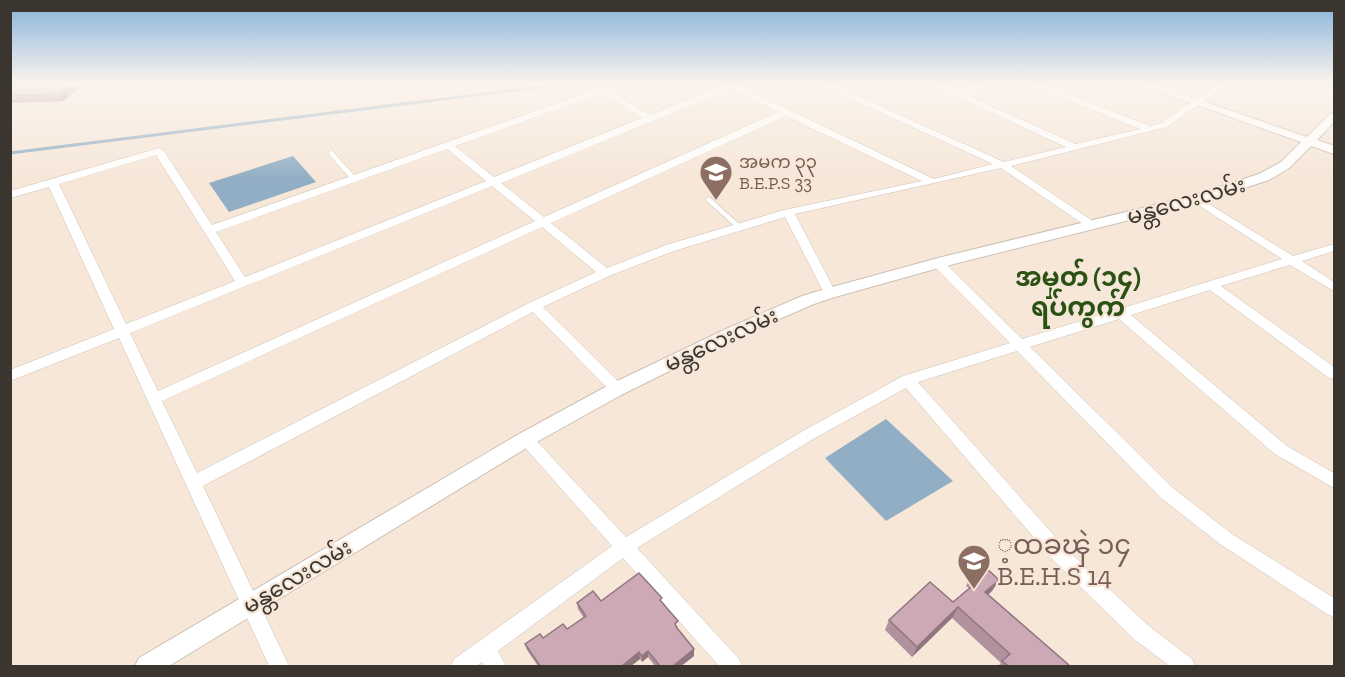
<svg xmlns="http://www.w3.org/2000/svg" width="1345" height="677" viewBox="0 0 1345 677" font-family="'Zilla Slab','Noto Sans Myanmar',serif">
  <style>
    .water { fill: #92aec4 }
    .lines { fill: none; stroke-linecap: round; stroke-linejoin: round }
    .stream { stroke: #92aec4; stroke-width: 3 }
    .service-casing { stroke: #cec0b2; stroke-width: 6 }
    .minor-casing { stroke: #cec0b2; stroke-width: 1 }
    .tertiary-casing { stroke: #cec0b2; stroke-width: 2 }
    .service { stroke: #fff; stroke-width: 5 }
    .minor { fill: #fff; fill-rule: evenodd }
    .tertiary { fill: #fff; fill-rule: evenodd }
    .wall { fill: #b0919d }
    .shaded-wall { fill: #90767f }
    .building { fill: #cda9b6; stroke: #90767f; stroke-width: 1.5 }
    .labels { text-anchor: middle; stroke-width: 4.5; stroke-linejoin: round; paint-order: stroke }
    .far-education-label { font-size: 18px; fill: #785e54; stroke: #f6e7d9; text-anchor: start }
    .street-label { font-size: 22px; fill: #3a352f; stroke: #f6e7d9 }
    .quarter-label { font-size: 26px; font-weight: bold; fill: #2b5214; stroke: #f6e7d9 }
    .near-education-label { font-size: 27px; fill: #785e54; stroke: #f6e7d9; text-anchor: start }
  </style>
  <rect width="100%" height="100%" fill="#f6e7d9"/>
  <path class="water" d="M 293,156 L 316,182 L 229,212 L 209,183 Z
    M 886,419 L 953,481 L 886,521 L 825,458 Z"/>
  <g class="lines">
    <path class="stream" d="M 10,153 L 572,83"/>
    <defs>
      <path id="service" d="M 331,153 L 354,179
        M 709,200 L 738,226"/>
      <path id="minor" d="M 743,83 L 739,86 L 934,179 L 993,164 L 817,83 L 829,83 L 1004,162 L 1066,147 L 928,83 L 940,83 L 960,92 L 978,83 L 989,83 L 968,96 L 1076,144 L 1140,129 L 1026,83 L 1039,83 L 1150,126 L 1161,123 L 1220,83 L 1230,83 L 1167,127 L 1011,166 L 1097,224 L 1097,228 L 1089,228 L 1001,168 L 795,214 L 836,293 L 830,297 L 824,293 L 785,217 L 674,251 L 609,276 L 543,307 L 622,385 L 624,389 L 622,393 L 612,393 L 533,312 L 203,486 L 289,666 L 269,666 L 119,338 L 10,381 L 10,370 L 114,329 L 49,187 L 10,198 L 10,191 L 159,148 L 164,151 L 212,225 L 597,89 L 608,90 L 650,115 L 728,84 ZM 731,89 L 778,112 L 544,217 L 501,183 ZM 601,94 L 642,118 L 494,177 L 455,146 ZM 786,116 L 922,181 L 784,210 L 666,245 L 607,268 L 551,223 ZM 447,149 L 486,181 L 245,277 L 216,232 ZM 156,155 L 235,281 L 126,324 L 59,184 ZM 492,186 L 535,221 L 158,391 L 130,333 ZM 542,227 L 596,272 L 529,303 L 197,473 L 162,401 Z
        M 1196,196 L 1293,256 L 1334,244 L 1334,251 L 1302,261 L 1334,282 L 1334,291 L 1290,265 L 1221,286 L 1334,367 L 1334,379 L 1329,378 L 1210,290 L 1131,315 L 1287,446 L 1334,473 L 1334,488 L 1275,454 L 1119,319 L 1030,347 L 1173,488 L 1232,534 L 1334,598 L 1334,617 L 1327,614 L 1220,544 L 1161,498 L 1017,351 L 918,382 L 1066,549 L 1149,626 L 1192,659 L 1195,666 L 1170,666 L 1135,640 L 1054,561 L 906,388 L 813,439 L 637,548 L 739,659 L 742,666 L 719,666 L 623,558 L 498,651 L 506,666 L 485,666 L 482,662 L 477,666 L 451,666 L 454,659 L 612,546 L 521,443 L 518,439 L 521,435 L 526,433 L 531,435 L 626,537 L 803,431 L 903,376 L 1010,343 L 934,266 L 932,263 L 934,260 L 942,260 L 1022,339 L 1282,259 L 1192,201 L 1192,197 Z"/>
      <path id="tertiary" d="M 1135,83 L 1151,83 L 1307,137 L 1330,114 L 1334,113 L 1334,122 L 1317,140 L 1334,146 L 1334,154 L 1311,146 L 1289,168 L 1269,180 L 1201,202 L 942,267 L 835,297 L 814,304 L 738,337 L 623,394 L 533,444 L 169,666 L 135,666 L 139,658 L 519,434 L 611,384 L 726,329 L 802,296 L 825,289 L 938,258 L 1191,196 L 1259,174 L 1281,162 L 1301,142 Z"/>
    </defs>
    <use href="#service" class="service-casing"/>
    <use href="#minor" class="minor-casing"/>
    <use href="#tertiary" class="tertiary-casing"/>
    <use href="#service" class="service"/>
    <use href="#minor" class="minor"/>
    <use href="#tertiary" class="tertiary"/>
  </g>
  <path class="wall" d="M 85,83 L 63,101 L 10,103 L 10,85 Z
    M 972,575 L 999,580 L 992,591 L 988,594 L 1070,666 L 998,666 L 1001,663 L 952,618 L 912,657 L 885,630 L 889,620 L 953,602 L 969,588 L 966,586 Z
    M 601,601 L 662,603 L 678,628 L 677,629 L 694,656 L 681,666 L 655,666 L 648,657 L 642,662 L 640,659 L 631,666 L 538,666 L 527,650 L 525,644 L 567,629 L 584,618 L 578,609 L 577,603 Z"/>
  <path class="shaded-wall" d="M 73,83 L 85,83 L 63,101 L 59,94 Z
    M 999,580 L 992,591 L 979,603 L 985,592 Z
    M 958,607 L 952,618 L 912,657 L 917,647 Z
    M 694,649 L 694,656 L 681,666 L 673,666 Z
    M 648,651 L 648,657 L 642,662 L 642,656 Z
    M 639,652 L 640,659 L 631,666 L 622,666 Z"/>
  <path class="building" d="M 12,83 L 73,83 L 59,94 L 10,96 L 10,85 Z
    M 983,565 L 999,580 L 985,592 L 1070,666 L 1009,666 L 1002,661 L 1010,654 L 958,607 L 917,647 L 889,620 L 930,582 L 953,602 L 978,581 L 972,575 Z
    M 639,573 L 662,598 L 660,600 L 678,621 L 675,624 L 677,628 L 694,649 L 673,666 L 660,666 L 648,651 L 642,656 L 639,652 L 622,666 L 540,666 L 525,644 L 540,634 L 543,638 L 563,624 L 567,629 L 586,616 L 577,603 L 593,591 L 601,601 Z"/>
  <linearGradient id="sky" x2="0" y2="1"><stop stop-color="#85b2da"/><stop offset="0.47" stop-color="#fbf4ee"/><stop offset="1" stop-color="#fbf4ee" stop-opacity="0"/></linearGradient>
  <rect width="1345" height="178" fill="url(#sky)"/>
  <defs>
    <symbol id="school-pin" viewBox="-11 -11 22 30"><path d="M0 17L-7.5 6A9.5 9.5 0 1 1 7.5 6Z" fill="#8d6e63" stroke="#f6e7d9"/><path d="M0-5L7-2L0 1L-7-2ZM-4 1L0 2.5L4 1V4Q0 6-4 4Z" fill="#fff"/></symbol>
  </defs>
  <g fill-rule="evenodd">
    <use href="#school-pin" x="697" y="153" width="38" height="52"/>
    <use href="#school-pin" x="955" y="542" width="38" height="52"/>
  </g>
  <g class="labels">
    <g class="far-education-label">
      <text x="739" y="168">အမက ၃၃<tspan x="739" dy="21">B.E.P.S 33</tspan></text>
    </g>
    <g class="street-label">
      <text transform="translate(1186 200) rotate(-16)" y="8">မန္တလေးလမ်း</text>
      <text transform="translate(721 339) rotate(-25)" y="8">မန္တလေးလမ်း</text>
      <text transform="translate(297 576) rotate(-31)" y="8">မန္တလေးလမ်း</text>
    </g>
    <g class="quarter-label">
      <text x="1078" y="286">အမှတ် (၁၄)<tspan x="1078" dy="30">ရပ်ကွက်</tspan></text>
    </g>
    <g class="near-education-label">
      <text x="997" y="554">့ထခၾဲ ၁၄<tspan x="997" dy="31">B.E.H.S 14</tspan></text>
    </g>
  </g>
  <rect width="1345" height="677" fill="none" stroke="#3a352f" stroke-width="24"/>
</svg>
